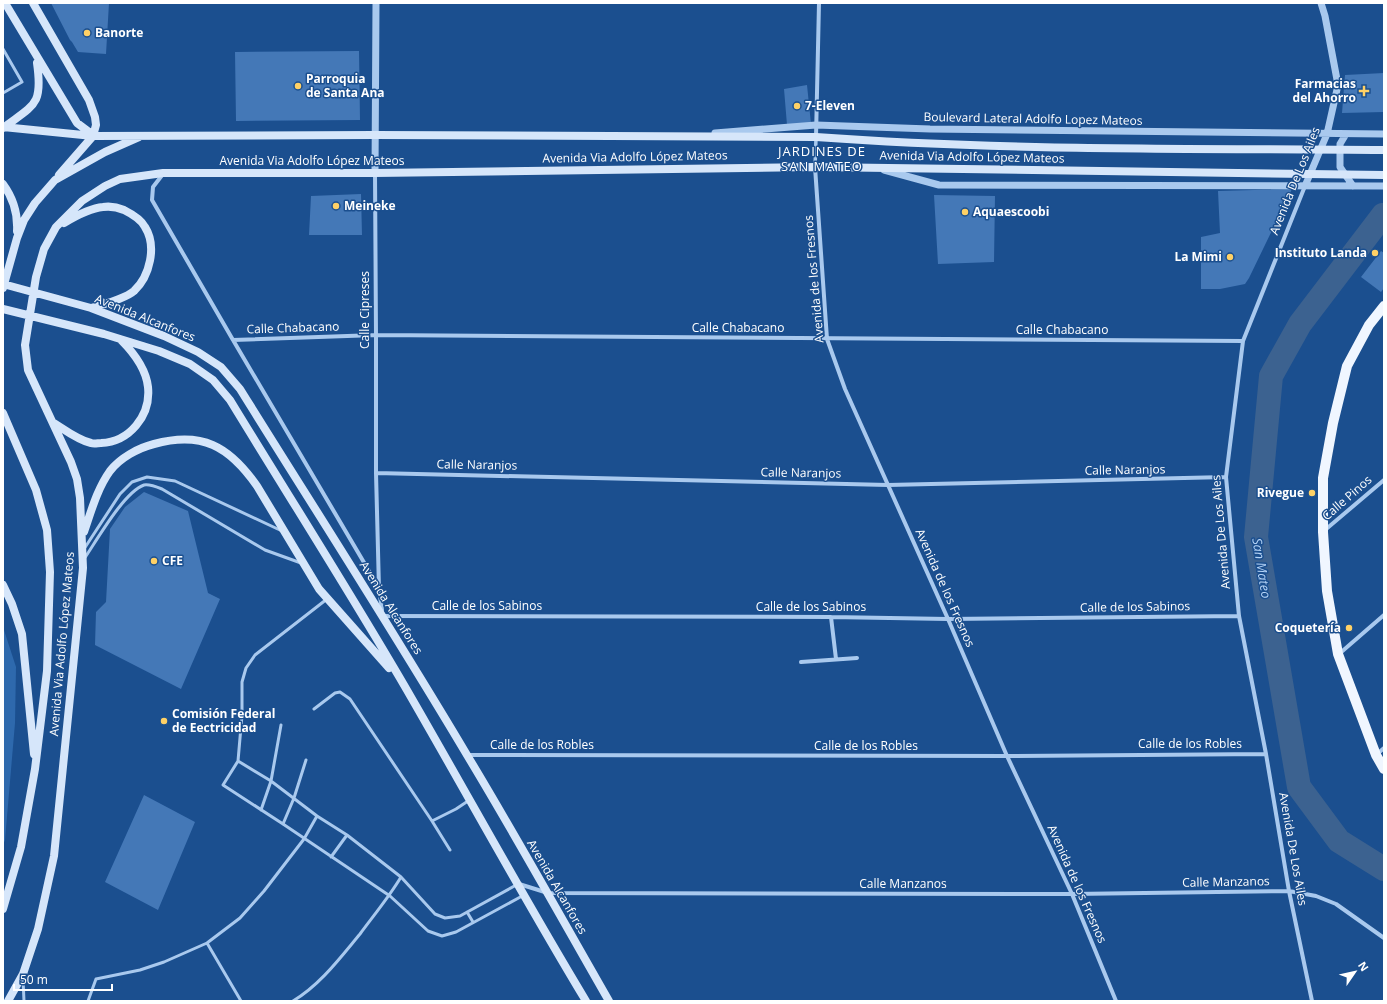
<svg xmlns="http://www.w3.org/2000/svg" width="1387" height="1004" viewBox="0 0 1387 1004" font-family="'Open Sans',sans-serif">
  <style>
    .green { fill: #2e69ad }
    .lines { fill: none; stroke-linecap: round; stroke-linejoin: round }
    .river { stroke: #3c6290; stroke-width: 24 }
    .building { fill: #4478b7 }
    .service { stroke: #a9c9ee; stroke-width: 3 }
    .pedestrian { stroke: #a9c9ee; stroke-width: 3.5 }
    .minor { stroke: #a9c9ee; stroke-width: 4 }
    .tertiary { stroke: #a9c9ee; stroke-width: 7 }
    .secondary { stroke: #d6e6fa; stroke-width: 8 }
    .primary { stroke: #f0f6ff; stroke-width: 10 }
    .poi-dot { fill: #ffd166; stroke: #1b4f8f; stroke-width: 1.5 }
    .labels { text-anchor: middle; stroke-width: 3; stroke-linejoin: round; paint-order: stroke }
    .poi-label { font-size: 12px; font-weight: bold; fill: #fff; stroke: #1b4f8f; text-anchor: start }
    .street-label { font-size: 12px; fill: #fff; stroke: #1b4f8f }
    .neighbourhood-label { font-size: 13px; letter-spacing: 1px; fill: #fff; stroke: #1b4f8f }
    .water-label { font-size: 13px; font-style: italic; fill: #b5d3f5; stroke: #1b4f8f }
  </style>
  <rect width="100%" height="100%" fill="#1b4f8f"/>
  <path class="green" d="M 3,627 L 16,667 L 15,723 L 5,840 L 3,845 Z"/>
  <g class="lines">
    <path class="river" d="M 1383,215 L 1300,324 L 1271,376 L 1256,537 L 1299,787 L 1339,841 L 1384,869"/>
  </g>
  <path class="building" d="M 51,3 L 109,3 L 106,54 L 78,52 L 72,42 L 70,40 Z
    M 359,51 L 360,120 L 236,121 L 235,52 Z
    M 1384,73 L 1384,112 L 1342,113 L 1345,75 Z
    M 807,85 L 811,124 L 787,125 L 784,89 Z
    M 1292,189 L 1249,278 L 1245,284 L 1220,289 L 1201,289 L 1201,237 L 1220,233 L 1218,191 Z
    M 361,194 L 362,235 L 309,235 L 311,196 Z
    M 934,195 L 995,196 L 994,262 L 938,264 Z
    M 1381,251 L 1384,253 L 1384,288 L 1381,292 L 1361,277 Z
    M 144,492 L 188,511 L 208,593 L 220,599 L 181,689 L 95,645 L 96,612 L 106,602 L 110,529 L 125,507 Z
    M 144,795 L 195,822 L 158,910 L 105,882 Z"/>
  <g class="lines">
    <path class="service" d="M 3,49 L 22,82 L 3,93
      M 84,549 L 120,494 L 132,482 L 147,477 L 175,481 L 282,531
      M 84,559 C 97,540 124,492 144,485 C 149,484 157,487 162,489 L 265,550 L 301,563
      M 327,599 L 255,655 L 246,668 L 242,682 L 242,715 L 238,761 L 223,785 L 283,824 L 390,896 L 428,931 L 442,936 L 456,932 L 524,895
      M 314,709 L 335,693 L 340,692 L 350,699 L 432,821 L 456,809 L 468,801
      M 238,761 L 271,781 L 317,816 L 347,835 L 401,877 L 435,914 L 445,918 L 460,916 L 518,884
      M 261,810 L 271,781 L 281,725
      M 432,821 L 450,850
      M 283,824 L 294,798 L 306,760
      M 331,857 L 347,835
      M 467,912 L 473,922
      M 207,943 L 241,1001
      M 23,979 L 24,1001
      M 88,1001 L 96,979 L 140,970 L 164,962 L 207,943 L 240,918 L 264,891 L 304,839 L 317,816
      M 293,1001 C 320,985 340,958 360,934 C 374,915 389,897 401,877"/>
    <path class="pedestrian" d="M 815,167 L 816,138"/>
    <path class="minor" d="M 816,137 L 819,3
      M 815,167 L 827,339 L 845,389 L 948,619 L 1007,756 L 1072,894 L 1116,1001
      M 375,173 L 376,335 L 376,473 L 379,589 L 382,610
      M 163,174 L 153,187 L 152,200 L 233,340 L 379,588
      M 1305,186 L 1243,341 L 1226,477 L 1239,616 L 1266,754 L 1289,891 L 1312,1001
      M 233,340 L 376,335 L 1243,341
      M 376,473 L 888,485 L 1226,477
      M 1325,530 L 1384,480
      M 383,616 L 831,617 L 948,619 L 1239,616
      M 831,617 L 836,659
      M 1339,654 L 1384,615
      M 801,662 L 857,658
      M 467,755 L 1007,756 L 1266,754
      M 1376,755 L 1384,748
      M 519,884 L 548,893 L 1072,894 L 1289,891 L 1316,896 L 1336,904 L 1384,938"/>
    <path class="tertiary" d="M 715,133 L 816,125 L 930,129 L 1384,134
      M 1346,134 L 1340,144 L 1340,167 L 1353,186
      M 884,170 L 939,185 L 1384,186
      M 375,173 L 376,3
      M 1305,186 L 1327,134 L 1338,85 L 1325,16 L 1321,3"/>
    <path class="secondary" d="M 5,3 L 77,123 L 93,135
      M 33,3 L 89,100 L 95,117 L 96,125 L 93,136 L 59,175
      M 3,127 L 93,136 L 375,135 L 816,137 C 1005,151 1195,148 1384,150
      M 3,128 C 35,104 43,105 37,63
      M 3,184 C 14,199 18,213 17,231
      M 64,223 C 74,217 91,208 103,207 C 110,206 117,207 124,210 C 132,214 141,219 145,227 C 157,246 150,276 134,291 C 126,298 102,305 91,308
      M 3,284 L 91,308 L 164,336 L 198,352 L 221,367 L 240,389 C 316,511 394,632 467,755 C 516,836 562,919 609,1001
      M 3,288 L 17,238 L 24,220 L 35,203 L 55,180 L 105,152 L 139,137
      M 3,309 L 104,334 L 159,351 L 190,364 L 213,380 L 230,400 C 288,495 348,589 404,685 C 465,790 523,897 586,1001
      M 3,413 L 36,490 L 47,530 L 50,572 L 47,671 L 35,769 L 21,847 L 3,909
      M 54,423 C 65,430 78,440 91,443 C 94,444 98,443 101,443 C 129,442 151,416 148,387 C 146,369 133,352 121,340
      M 84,532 C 91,512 97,489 110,471 C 120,458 138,448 154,444 C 202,431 229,446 257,486 L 319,589 L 389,668
      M 3,585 L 12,604 L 22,634 L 34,754
      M 8,1001 L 23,974 L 38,929 L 54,856 L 83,568 L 80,498 L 77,479 L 71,462 L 28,370 L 25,345 L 36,277 L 44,249 L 56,227 L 82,201 L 105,186 L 120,179 L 163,173 L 375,173 L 815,167 L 1384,175"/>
    <path class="primary" d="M 1384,306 L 1369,325 L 1347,366 L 1333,423 L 1323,478 L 1323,532 L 1327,591 L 1338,654 L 1376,755 L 1384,769"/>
  </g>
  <g class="poi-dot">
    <circle cx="87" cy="33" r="4"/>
    <circle cx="298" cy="86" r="4"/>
    <path d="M1362 85h4v4h4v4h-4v4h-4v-4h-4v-4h4z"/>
    <circle cx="797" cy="106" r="4"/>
    <circle cx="336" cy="206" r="4"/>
    <circle cx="965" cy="212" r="4"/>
    <circle cx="1375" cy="253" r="4"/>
    <circle cx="1230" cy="257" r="4"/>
    <circle cx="1312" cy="493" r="4"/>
    <circle cx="154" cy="561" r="4"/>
    <circle cx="1349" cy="628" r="4"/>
    <circle cx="164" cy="721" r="4"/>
  </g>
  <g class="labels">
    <g class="poi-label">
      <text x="95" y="37">Banorte</text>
      <text x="306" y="83">Parroquia<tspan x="306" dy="14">de Santa Ana</tspan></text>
      <text x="1356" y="88" text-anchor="end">Farmacias<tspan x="1356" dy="14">del Ahorro</tspan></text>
      <text x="805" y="110">7-Eleven</text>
      <text x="344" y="210">Meineke</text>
      <text x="973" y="216">Aquaescoobi</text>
      <text x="1367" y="257" text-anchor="end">Instituto Landa</text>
      <text x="1222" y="261" text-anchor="end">La Mimi</text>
      <text x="1304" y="497" text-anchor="end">Rivegue</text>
      <text x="162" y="565">CFE</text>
      <text x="1341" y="632" text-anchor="end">Coquetería</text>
      <text x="172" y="718">Comisión Federal<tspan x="172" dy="14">de Eectricidad</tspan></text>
    </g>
    <g class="street-label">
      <text transform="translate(1033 119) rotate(1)" y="4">Boulevard Lateral Adolfo Lopez Mateos</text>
      <text transform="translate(635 157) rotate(-1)" y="4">Avenida Via Adolfo López Mateos</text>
      <text transform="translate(972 157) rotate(1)" y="4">Avenida Via Adolfo López Mateos</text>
      <text x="312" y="165">Avenida Via Adolfo López Mateos</text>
      <text transform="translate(1295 181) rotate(-68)" y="4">Avenida De Los Ailes</text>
      <text transform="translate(814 279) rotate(-95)" y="4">Avenida de los Fresnos</text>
      <text transform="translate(365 310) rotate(-90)" y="4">Calle Cipreses</text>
      <text transform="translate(145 318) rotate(22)" y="4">Avenida Alcanfores</text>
      <text transform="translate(293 328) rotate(-2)" y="4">Calle Chabacano</text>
      <text x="738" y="332">Calle Chabacano</text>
      <text x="1062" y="334">Calle Chabacano</text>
      <text transform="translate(477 465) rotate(1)" y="4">Calle Naranjos</text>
      <text transform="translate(1125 470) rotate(-1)" y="4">Calle Naranjos</text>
      <text transform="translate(801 473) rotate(1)" y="4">Calle Naranjos</text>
      <text transform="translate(1347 498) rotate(-41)" y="4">Calle Pinos</text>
      <text transform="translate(1221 532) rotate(-95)" y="4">Avenida De Los Ailes</text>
      <text transform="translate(945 588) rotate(66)" y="4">Avenida de los Fresnos</text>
      <text x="487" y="610">Calle de los Sabinos</text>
      <text x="811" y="611">Calle de los Sabinos</text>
      <text transform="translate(1135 607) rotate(-1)" y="4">Calle de los Sabinos</text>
      <text transform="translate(391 608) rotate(58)" y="4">Avenida Alcanfores</text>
      <text transform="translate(62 644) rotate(-85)" y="4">Avenida Via Adolfo López Mateos</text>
      <text x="1190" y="748">Calle de los Robles</text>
      <text x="542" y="749">Calle de los Robles</text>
      <text x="866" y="750">Calle de los Robles</text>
      <text transform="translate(1293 849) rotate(80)" y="4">Avenida De Los Ailes</text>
      <text transform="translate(1226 882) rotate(-1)" y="4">Calle Manzanos</text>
      <text x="903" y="888">Calle Manzanos</text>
      <text transform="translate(1077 884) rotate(66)" y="4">Avenida de los Fresnos</text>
      <text transform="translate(557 887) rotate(60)" y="4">Avenida Alcanfores</text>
    </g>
    <g class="neighbourhood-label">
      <text x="822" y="156">JARDINES DE<tspan x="822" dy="15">SAN MATEO</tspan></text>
    </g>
    <g class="water-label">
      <text transform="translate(1262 568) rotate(81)" y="5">San Mateo</text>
    </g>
  </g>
  <rect width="1387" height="1004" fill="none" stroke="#ffffff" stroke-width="8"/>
  <g transform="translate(1355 972) rotate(56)" stroke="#1b4f8f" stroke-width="3" paint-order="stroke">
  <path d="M0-3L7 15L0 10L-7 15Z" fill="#ffffff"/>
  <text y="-6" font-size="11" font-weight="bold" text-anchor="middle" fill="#ffffff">N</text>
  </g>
  <path d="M14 984v6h98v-6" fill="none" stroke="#ffffff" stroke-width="2"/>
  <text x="20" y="984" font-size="12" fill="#ffffff" stroke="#1b4f8f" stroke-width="3" paint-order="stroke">50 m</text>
</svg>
